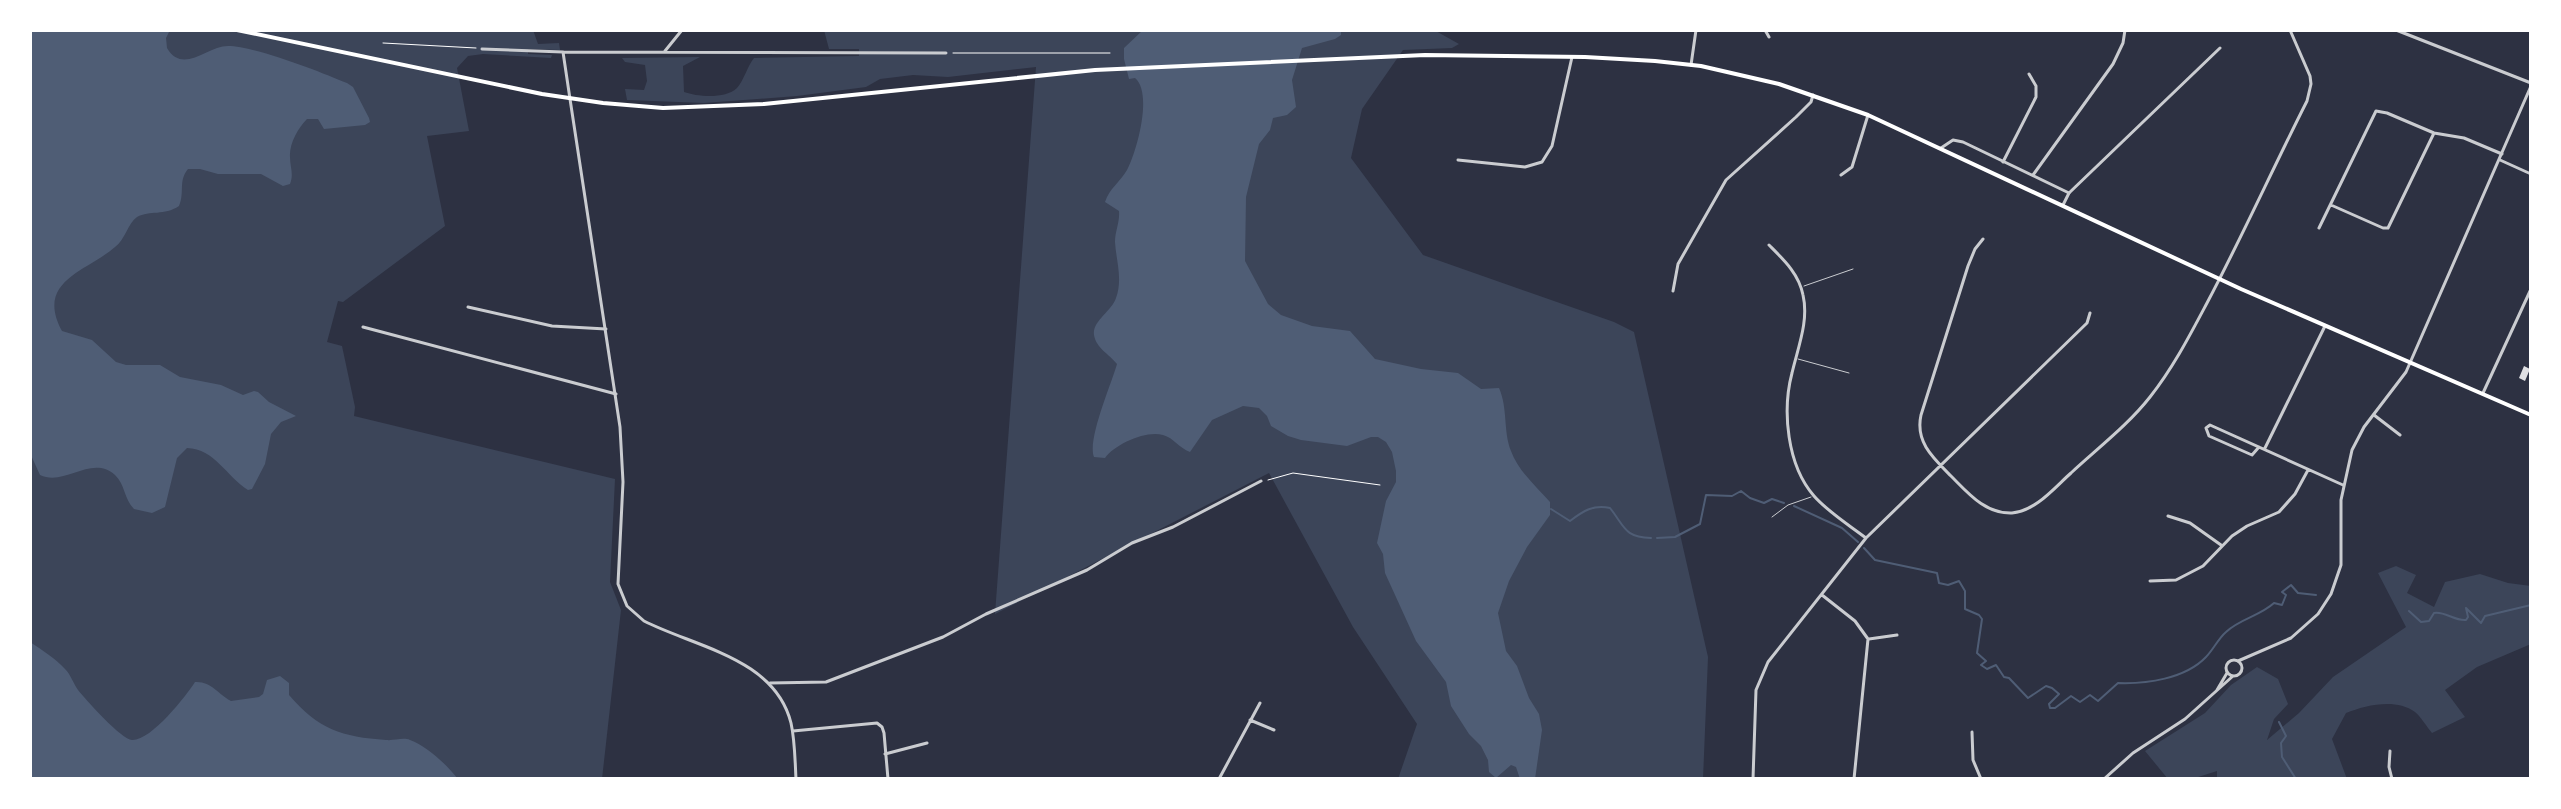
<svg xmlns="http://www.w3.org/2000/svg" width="2561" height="809" viewBox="0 0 2561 809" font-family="'Source Serif 4',serif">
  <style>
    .green { fill: #3c4559 }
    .water { fill: #4f5d75 }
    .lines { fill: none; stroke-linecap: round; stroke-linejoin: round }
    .stream { stroke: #4f5d75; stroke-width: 2 }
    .building { fill: #e0e0e3 }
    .path { stroke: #fff; stroke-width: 1 }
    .service { stroke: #caccd0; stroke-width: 1 }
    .minor { stroke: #caccd0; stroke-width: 3 }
    .tertiary { stroke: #caccd0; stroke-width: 3 }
    .primary { stroke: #fff; stroke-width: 4 }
  </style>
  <rect width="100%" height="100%" fill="#2d3142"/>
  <path class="green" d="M 30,30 L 533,30 L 538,44 L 559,43 L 560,50 L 528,49 L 528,54 L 552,55 L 551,58 L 483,54 L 468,56 L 457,68 L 469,131 L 427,136 L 445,226 L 343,302 L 338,301 L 327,342 L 342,346 L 355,407 L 354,416 L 615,479 L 610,582 L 621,610 L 602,779 L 30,779 Z
    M 824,30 L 1434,30 L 1459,44 L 1452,48 L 1403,50 L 1362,109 L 1351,158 L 1423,255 L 1614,322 L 1634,332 L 1708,657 L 1703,779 L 1398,779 L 1417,724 L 1353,627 L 1269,473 L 995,614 L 1036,67 L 948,77 L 913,75 L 880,79 L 866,87 L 797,96 L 704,103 L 627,100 L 625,89 L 644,90 L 647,81 L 645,65 L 625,62 L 622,58 L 700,57 L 683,66 L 684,92 C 698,97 726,99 737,88 C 744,80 747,67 754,58 L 859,56 L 859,49 L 829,49 Z
    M 2396,566 L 2416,575 L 2407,593 L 2434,607 L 2445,582 L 2480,574 L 2508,583 L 2531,586 L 2531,644 L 2477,667 L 2445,690 L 2465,717 L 2432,733 C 2427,727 2421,717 2415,712 C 2396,698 2366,705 2346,713 L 2332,739 L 2347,779 L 2217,779 L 2217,771 L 2192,779 L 2168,779 L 2145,751 L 2205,713 L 2231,685 L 2257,667 L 2278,679 L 2288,704 L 2274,719 L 2267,740 L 2299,713 L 2333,677 L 2406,627 L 2378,573 Z"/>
  <path class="water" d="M 30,30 L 170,30 L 166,38 L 167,48 C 183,75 207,46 228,46 C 255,46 321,72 347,83 L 353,87 L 369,118 L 370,122 L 365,125 L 324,129 L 318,119 L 307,119 C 298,128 289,144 290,157 C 290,167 294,174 290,184 L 283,186 L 261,174 L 218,174 L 200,169 L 188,169 C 178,181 185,192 179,206 C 164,216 150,210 137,217 C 128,223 125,240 115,247 C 86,272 35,281 62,331 L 92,340 L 116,362 L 126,365 L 160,365 L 180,377 L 221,385 L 243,395 L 254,391 L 258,392 L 269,402 L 296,416 L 281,422 L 271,434 L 265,464 L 252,489 L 248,490 C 226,476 215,449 187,448 L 177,458 L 165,507 L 152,513 L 134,509 C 124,499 125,484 115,475 C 91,454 65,487 40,475 L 30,453 Z
    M 1143,30 L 1341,30 L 1341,35 L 1335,39 L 1302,48 L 1292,80 L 1296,107 L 1287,115 L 1273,118 L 1270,130 L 1259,144 L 1246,197 L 1245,261 L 1268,304 L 1281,315 L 1312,326 L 1350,331 L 1375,359 L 1421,369 L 1458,373 L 1481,389 L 1499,388 C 1508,408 1503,431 1511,451 C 1518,471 1537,487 1550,502 L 1550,515 L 1527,547 L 1509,581 L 1498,613 L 1506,651 L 1517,666 L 1529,698 L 1539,714 L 1542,730 L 1535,779 L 1520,779 L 1516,767 L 1511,765 L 1496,778 L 1489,772 L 1488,760 L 1481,746 L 1469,734 L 1451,706 L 1446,682 L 1416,641 L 1385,573 L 1383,554 L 1377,543 L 1386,501 L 1396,482 L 1396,471 L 1392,452 L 1386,442 L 1378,437 L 1371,437 L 1347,446 L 1301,440 L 1288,436 L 1271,426 L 1267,416 L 1259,408 L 1243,406 L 1212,420 L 1190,452 C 1179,448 1174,438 1163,435 C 1146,430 1115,444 1105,458 L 1094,457 C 1087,440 1111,385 1117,364 C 1109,354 1096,348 1094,335 C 1092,321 1112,311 1116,298 C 1123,279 1116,260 1115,242 C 1115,231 1120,222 1119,211 L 1105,202 C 1109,189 1120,182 1127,170 C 1137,151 1153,93 1135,78 L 1129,79 L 1124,59 L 1124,48 Z
    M 30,642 C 42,650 55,658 65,669 C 71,675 73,683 78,690 C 86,700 122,740 132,740 C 151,741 186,696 195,682 C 211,681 218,694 231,701 L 259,697 L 263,694 L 267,680 L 280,676 L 289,683 L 289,695 C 318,729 342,737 386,740 C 394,741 403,737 410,740 C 427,746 447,765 458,779 L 30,779 Z"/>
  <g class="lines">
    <path class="stream" d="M 1794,506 L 1842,528 L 1858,542
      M 1551,509 L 1570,521 C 1583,511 1594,504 1610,508 C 1625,527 1624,537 1651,538
      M 1657,538 L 1675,537 L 1700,524 L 1706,495 L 1732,496 L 1741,491 L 1750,498 L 1764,503 L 1772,499 L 1784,503
      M 1864,548 L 1875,560 L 1937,573 L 1939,583 L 1948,585 L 1959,581 L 1965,591 L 1965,609 L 1979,615 L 1982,619 L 1977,653 L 1986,661 L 1981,665 L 1987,669 L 1996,665 L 2004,677 L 2009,678 L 2028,698 L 2046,686 L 2052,688 L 2059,694 L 2049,704 L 2050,708 L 2055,708 L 2071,696 L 2080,702 L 2090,695 L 2098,701 L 2118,683 C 2146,684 2185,679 2206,657 C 2213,650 2218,639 2226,632 C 2239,619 2260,616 2274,603 L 2282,605 L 2286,595 L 2282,592 L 2291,585 L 2298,593 L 2316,595
      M 2409,611 L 2421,622 L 2429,621 L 2434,613 C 2445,611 2454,621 2466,620 L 2468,617 L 2466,608 L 2481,623 L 2485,616 L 2531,605
      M 2279,722 L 2286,736 L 2281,743 L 2282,757 L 2296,779"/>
  </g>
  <path class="building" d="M 2524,366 L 2530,369 L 2525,381 L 2519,378 Z"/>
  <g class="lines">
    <path class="path" d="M 383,43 L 476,48
      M 953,53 L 1110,53
      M 1268,480 L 1293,473 L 1380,485"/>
    <path class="service" d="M 1804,286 L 1853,269
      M 1798,359 L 1849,373
      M 1772,517 L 1788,505 L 1811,497"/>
    <path class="minor" d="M 1765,30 L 1769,37
      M 2396,30 L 2531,83
      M 482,49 L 563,52 L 946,53
      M 665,51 L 682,30
      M 563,52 L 570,99
      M 1691,65 L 1696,30
      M 1458,160 L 1525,167 L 1542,162 L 1552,146 L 1572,57
      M 2500,160 L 2531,174
      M 2003,162 L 2036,97 L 2036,86 L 2029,74
      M 1841,175 L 1852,167 L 1868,115
      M 2069,193 L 2220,48
      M 2331,205 L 2383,228 L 2388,228 L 2434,133
      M 2319,228 L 2376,111 L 2387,113 L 2434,133 L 2464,138 L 2502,154
      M 1983,239 L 1975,249 L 1968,266 L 1921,415 C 1915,442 1933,458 1951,476 C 1968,493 1985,514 2012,513 C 2036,511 2055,487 2071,473 C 2098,448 2128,425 2150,397 C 2173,368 2190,335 2207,303 C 2242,237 2273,168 2307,101 L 2311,84 L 2310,76 L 2290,30
      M 1769,245 C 1784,260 1799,274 1803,295 C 1809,321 1798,347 1792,373 C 1782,411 1787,465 1814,496 C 1828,512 1849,525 1866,538
      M 1673,291 L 1678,264 L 1726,180 L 1796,117 L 1811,102 L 1813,95
      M 468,307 L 552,326 L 606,329
      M 363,327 L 616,394
      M 2483,393 L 2531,289
      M 2374,415 L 2400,435
      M 2259,447 L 2252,455 L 2209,436 L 2206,428 L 2210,425 L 2343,485
      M 2265,448 L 2325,326
      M 2168,516 L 2190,523 L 2221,545
      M 2150,581 L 2176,580 L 2203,566 L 2232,536 L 2247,526 L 2279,512 L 2295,494 L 2308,470
      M 1822,595 L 1855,621 L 1868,639 L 1854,779
      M 1869,639 L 1897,635
      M 770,683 L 826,682 L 943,637 L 986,614 L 1087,570 L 1132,543 L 1173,527 L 1261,481
      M 1250,720 L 1274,730
      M 793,731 L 877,723 L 882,727 L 884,733 L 888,779
      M 1972,732 L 1973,760 L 1981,779
      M 2390,751 L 2389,767 L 2392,779
      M 885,754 L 927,743
      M 1219,779 L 1260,703
      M 1753,779 L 1756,690 L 1768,662 L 1866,538 L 2087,323 L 2090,313"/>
    <path class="tertiary" d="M 570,99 L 620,427 L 623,482 L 618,584 L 627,606 L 644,621 C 695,647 775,658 791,723 C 795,741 795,761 796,779
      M 1941,148 L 1953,140 L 1963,142 L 2069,193 L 2063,205
      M 2033,175 L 2113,64 L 2123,43 L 2125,30
      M2226 668a8 8 0 1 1 16 0a8 8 0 1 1-16 0Z
      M 2238,661 L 2291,638 L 2318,614 L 2331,594 L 2341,565 L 2341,500 L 2352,450 L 2364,427 L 2406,372 L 2531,86
      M 2217,690 L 2227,673
      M 2104,779 L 2133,753 L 2185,719 L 2233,676"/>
    <path class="primary" d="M 237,30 L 542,94 L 603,103 L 663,108 L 764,104 L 1095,70 L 1425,55 L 1585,57 L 1655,61 L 1701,66 L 1779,84 L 1868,115 L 2241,289 L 2531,415"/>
  </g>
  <rect width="2561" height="809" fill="none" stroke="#ffffff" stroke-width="64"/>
</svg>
